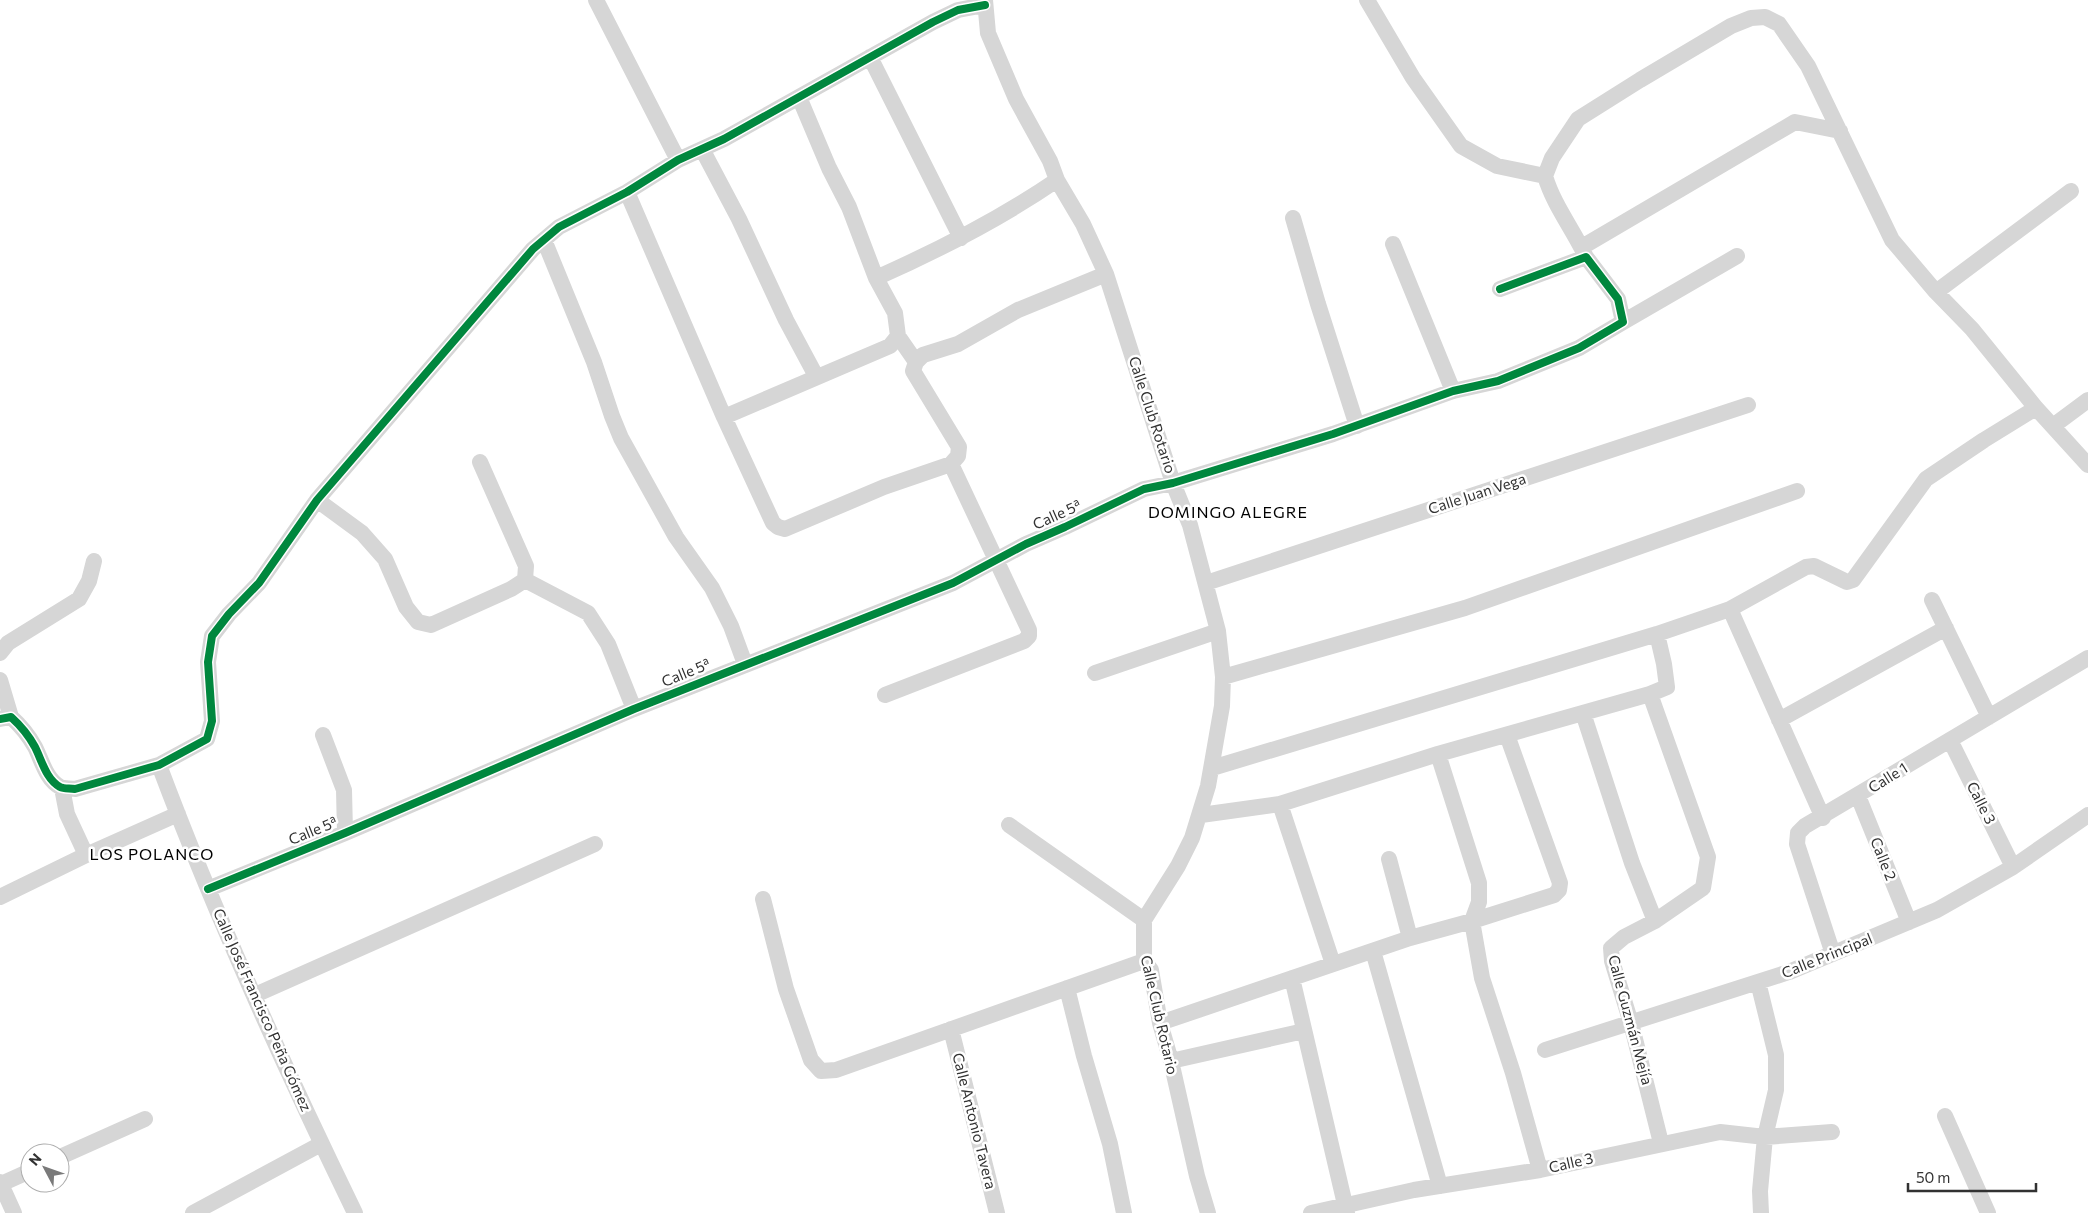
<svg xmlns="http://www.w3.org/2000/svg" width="2088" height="1213" viewBox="0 0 2088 1213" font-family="Commissioner,sans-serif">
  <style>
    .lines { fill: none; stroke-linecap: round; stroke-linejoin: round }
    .minor { stroke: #d6d6d6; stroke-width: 16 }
    .cycleway-casing { stroke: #fff; stroke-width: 11 }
    .cycleway { stroke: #00873e; stroke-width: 8 }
    .labels { text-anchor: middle; stroke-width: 5; stroke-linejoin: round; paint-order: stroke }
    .street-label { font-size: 15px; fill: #323232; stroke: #fff }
    .neighbourhood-label { font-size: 16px; letter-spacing: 1px; fill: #000; stroke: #fff }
  </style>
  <rect width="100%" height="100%" fill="#fff"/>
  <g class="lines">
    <path class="minor" d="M 596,0 L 678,160
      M 985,0 L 988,33 L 1016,99 L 1050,161 L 1057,180 L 1083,224 L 1106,274 L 1173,483 L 1190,525 L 1218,631 L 1223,677 L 1222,706 L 1208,786 L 1192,838 L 1178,866 L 1144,920 L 1144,961 L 1151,970 L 1160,1023 L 1171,1061 L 1197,1176 L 1208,1213
      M 1367,0 L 1413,78 L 1461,146 L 1497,166 L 1545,176
      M 870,57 L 961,238
      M 702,149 L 739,219 L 786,320 L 816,376
      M 627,192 L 724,417 L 773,523 L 778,527 L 785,529 L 884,487 L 951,464 L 958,456 L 959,447 L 913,371 L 916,362 L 923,355 L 958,344 L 1018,310 L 1106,274
      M 1293,218 L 1318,304 L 1357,426
      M 544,240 L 594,362 L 612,416 L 621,438 L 676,537 L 712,588 L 731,626 L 745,664
      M 1393,244 L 1453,391
      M 1582,247 L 1795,122 L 1840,131
      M 1586,257 C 1573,229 1554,206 1545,176 L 1552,158 L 1578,119 L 1640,80 L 1731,26 L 1751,18 L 1765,17 L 1779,24 L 1808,66 L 1892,240 L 1936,292 L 1972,329 L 2036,408 L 2088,465
      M 876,278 C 939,250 1000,219 1057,180
      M 1936,292 L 2071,191
      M 1623,322 L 1737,256
      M 898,336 L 916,362
      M 724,417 L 890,346 L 898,336 L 895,313 L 876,278 L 849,207 L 829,168 L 799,97
      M 2053,426 L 2088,400
      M 480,462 L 526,566 L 525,580
      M 317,500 L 362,533 L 385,559 L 406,607 L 418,622 L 431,625 L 511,589 L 525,580
      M 525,580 L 588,613 L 608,644 L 634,709
      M 1206,583 L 1748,405
      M 1932,600 L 1989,717
      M 1730,609 L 1823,818
      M 1657,634 L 1730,609 L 1806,567 L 1814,566 L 1847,582 L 1853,580 L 1926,479 L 1984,440 L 2036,408
      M 0,653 L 8,643 L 79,599 L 89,581 L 94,561
      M 1095,673 L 1218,631
      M 1223,677 L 1465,608 L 1797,491
      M 0,680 L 11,717
      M 1650,694 L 1708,857 L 1703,888 L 1655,921 L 1624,937 L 1611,948 L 1612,961 L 1631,1023 L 1661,1143
      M 885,695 L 1024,641 L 1029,636 L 1029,630 L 951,464
      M 1583,713 L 1632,863 L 1655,921
      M 0,719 L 11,717 C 21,726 29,736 35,747 C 42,761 46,779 60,787 C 64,789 70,788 75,789 L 159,765 L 207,739 L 212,721 L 208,662 L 212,636 L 229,614 L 259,583 L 317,500 L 533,249 L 559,227 L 627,192 L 678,160 L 724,139 L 933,22 L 958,10 L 985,5
      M 1779,720 L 1946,628
      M 323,735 L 344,790 L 345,833
      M 1950,740 L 2013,867
      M 1438,754 L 1479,883 L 1479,902 L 1472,921 L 1482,978 L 1513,1073 L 1540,1170
      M 159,765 C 216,917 284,1067 355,1213
      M 62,788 L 67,814 L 86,855
      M 1858,796 L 1909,922
      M 1280,804 L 1333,964
      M 1201,815 L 1280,804 L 1438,754 L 1650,694 L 1667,687 L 1664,664 L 1657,634 L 1212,768
      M 1009,825 L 1144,920
      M 1389,859 L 1410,938
      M 208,889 L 345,833 L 634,709 L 953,583 L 1026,544 L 1065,527 L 1144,489 L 1173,483 L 1333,434 L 1453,391 L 1498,381 L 1579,348 L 1623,322 L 1618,299 L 1586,257 L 1500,289
      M 0,897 L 86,855 L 178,814
      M 763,899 L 786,989 L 811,1060 L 821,1071 L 836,1070 L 1144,961
      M 1373,951 L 1440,1186
      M 1833,954 L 1797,844 L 1798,833 L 1805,826 L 2088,658
      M 1292,978 L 1347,1213
      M 1758,982 L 1776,1055 L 1776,1090 L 1765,1137 L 1760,1191 L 1761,1213
      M 1067,988 L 1084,1056 L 1110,1144 L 1124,1213
      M 255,995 L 595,844
      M 1160,1023 L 1410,938 L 1472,921 L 1554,895 L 1559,890 L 1560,883 L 1507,735
      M 951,1029 L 997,1213
      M 1545,1050 L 1789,972 L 1937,910 L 2013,867 L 2088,815
      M 1171,1061 L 1304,1031
      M 1945,1116 L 1988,1213
      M 60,1157 L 145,1119
      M 0,1182 L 14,1213
      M 1,1184 L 30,1171
      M 193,1213 L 321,1144
      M 1311,1213 L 1414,1190 L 1540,1170 L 1720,1132 L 1765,1137 L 1832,1132"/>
    <defs>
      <path id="cycleway" d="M 0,719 L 11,717 C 21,726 29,736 35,747 C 42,761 46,779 60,787 C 64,789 70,788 75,789 L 159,765 L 207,739 L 212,721 L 208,662 L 212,636 L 229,614 L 259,583 L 317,500 L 533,249 L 559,227 L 627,192 L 678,160 L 724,139 L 933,22 L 958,10 L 985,5
        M 208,889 L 345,833 L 634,709 L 953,583 L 1026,544 L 1065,527 L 1144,489 L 1173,483 L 1333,434 L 1453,391 L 1498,381 L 1579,348 L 1623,322 L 1618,299 L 1586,257 L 1500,289"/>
    </defs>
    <use href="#cycleway" class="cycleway-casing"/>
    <use href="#cycleway" class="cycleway"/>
  </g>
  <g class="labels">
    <g class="street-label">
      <text transform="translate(1152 415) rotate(72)" y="5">Calle Club Rotario</text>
      <text transform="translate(1477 494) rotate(-18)" y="5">Calle Juan Vega</text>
      <text transform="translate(1057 515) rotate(-24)" y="5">Calle 5ª</text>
      <text transform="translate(686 673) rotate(-22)" y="5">Calle 5ª</text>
      <text transform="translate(1888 778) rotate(-32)" y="5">Calle 1</text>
      <text transform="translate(1981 803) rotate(63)" y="5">Calle 3</text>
      <text transform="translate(313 831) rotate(-22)" y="5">Calle 5ª</text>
      <text transform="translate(1883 859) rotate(68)" y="5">Calle 2</text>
      <text transform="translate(1827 956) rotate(-22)" y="5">Calle Principal</text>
      <text transform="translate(262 1010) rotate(66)" y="5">Calle José Francisco Peña Gómez</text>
      <text transform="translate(1159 1015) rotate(77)" y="5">Calle Club Rotario</text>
      <text transform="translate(1630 1020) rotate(75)" y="5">Calle Guzmán Mejía</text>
      <text transform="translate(974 1121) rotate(76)" y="5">Calle Antonio Tavera</text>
      <text transform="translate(1571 1163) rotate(-13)" y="5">Calle 3</text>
    </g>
    <g class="neighbourhood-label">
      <text x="1228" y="518">DOMINGO ALEGRE</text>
      <text x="152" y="860">LOS POLANCO</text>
    </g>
  </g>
  <g transform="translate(45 1168) rotate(311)"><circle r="24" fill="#ffffff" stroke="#adadad"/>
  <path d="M0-4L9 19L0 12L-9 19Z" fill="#7a7a7a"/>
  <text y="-8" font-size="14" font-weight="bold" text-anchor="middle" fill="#323232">N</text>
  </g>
  <path d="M1908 1183v8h128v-8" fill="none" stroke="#323232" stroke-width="2.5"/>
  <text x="1916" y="1183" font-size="15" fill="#323232" stroke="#ffffff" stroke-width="4" paint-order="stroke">50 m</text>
</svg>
